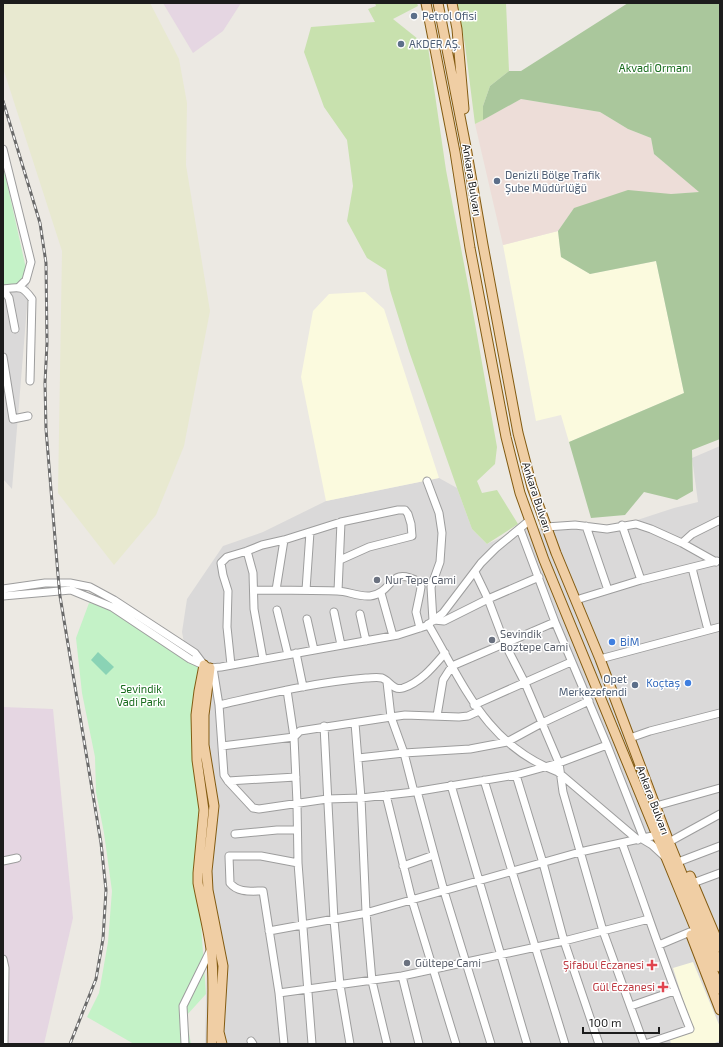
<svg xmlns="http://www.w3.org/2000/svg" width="723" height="1047" viewBox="0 0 723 1047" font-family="'Exo 2',sans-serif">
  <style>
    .residential { fill: #dad9d9 }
    .industrial { fill: #e5d6e2 }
    .education { fill: #fbfade }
    .military { fill: #edddd8 }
    .farmland { fill: #e8e9d0 }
    .grass { fill: #c8e1ae }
    .forest { fill: #aac79c }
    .park { fill: #c4f2c7 }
    .pitch { fill: #8ad3b5 }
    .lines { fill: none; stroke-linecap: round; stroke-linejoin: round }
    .minor-casing { stroke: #9d9d9d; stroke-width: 9 }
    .major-casing { stroke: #835b11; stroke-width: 11 }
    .minor { stroke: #fff; stroke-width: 7 }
    .major { stroke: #f0cea4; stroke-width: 9 }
    .rail-casing { stroke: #6a6a6a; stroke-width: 3 }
    .rail { stroke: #fff; stroke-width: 1.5; stroke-dasharray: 4.5; stroke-linecap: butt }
    .service-dot { fill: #5c6f8a; stroke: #fff; stroke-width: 1.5 }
    .worship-dot { fill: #6b7280; stroke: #fff; stroke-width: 1.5 }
    .shop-dot { fill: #3f7fe0; stroke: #fff; stroke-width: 1.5 }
    .health-dot { fill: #e0444e; stroke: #fff; stroke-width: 1.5 }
    .labels { text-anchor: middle; stroke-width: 3; stroke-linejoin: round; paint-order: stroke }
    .service-label { font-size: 11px; fill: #4e5e75; stroke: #fff; text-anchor: start }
    .park-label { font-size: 11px; fill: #186c1d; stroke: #fff }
    .street-label { font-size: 11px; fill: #1c1c1c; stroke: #fff }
    .worship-label { font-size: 11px; fill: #5b616d; stroke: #fff; text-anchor: start }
    .shop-label { font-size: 11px; fill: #366cbe; stroke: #fff; text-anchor: start }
    .health-label { font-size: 11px; fill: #be3a42; stroke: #fff; text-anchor: end }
  </style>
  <rect width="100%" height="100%" fill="#ece9e3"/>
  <path class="residential" d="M 29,282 L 12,489 L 3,479 L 3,296 Z
    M 720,446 L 720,1044 L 205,1044 L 207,953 L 198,883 L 192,686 L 182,632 L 187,599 L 223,546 L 263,532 L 326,501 L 439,478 L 457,488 L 472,529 L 487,544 L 520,529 L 622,525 L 674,508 L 698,502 L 692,458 Z"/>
  <path class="industrial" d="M 163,3 L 241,3 L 223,31 L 193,53 Z
    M 3,707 L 53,709 L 73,918 L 44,1044 L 3,1044 Z"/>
  <path class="education" d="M 558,231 L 561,257 L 590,274 L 656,261 L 684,393 L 569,442 L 561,415 L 536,421 L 503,245 Z
    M 365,292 L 384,309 L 439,478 L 326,501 L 301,377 L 313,311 L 329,294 Z
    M 693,962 L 720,1027 L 720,1041 L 712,1044 L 671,1044 L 670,1040 L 693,1032 L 673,968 Z"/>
  <path class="military" d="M 521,99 L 600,112 L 628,129 L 651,138 L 654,154 L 700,192 L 671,194 L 574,208 L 558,231 L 503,245 L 475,124 Z"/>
  <path class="farmland" d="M 3,3 L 150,3 L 179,59 L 187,103 L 186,165 L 210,311 L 184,446 L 156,515 L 114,565 L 58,493 L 62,251 L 3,68 Z"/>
  <path class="grass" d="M 375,3 L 417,3 L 418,6 L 393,19 L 428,47 L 446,170 L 469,290 L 497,447 L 495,464 L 477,481 L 482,493 L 497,490 L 518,524 L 487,544 L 472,529 L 457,488 L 409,351 L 390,290 L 386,270 L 367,258 L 347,221 L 353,186 L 347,140 L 324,107 L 304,52 L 311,27 L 375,22 L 368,9 L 376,6 Z
    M 457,3 L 506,3 L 509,71 L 490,86 L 483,106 L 483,120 L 475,124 L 465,45 Z"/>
  <path class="forest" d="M 628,3 L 720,3 L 720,439 L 692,450 L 693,491 L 677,500 L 644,492 L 625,515 L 591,518 L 569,442 L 684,393 L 656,261 L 590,274 L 561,257 L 558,231 L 574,208 L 628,190 L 671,194 L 699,192 L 654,154 L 651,138 L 628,129 L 600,112 L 521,99 L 483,120 L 483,106 L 490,86 L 509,71 L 521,71 Z"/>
  <path class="park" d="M 3,165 L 29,282 L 3,286 Z
    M 89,603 L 114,608 L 204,665 L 199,691 L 202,790 L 198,883 L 206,994 L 186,1016 L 191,1044 L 134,1044 L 87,1017 L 99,993 L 108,942 L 112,891 L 104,833 L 96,792 L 95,757 L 82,693 L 76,638 Z"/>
  <path class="pitch" d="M 98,652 L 114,667 L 106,675 L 91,660 Z"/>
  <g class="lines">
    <defs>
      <path id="minor" d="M 3,149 L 31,262 L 26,280 L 19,287
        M 3,289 C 20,287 22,285 32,299 L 30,381
        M 3,291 L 5,292 L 9,298 L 15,329
        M 3,357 L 13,419 L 28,416
        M 427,481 L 439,513 L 442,533 L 440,562 L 431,587 L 433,621
        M 622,525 L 641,580
        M 586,526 L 608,590
        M 546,527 L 575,525 L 607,529 L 636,524 L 651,529 L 682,543 L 716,562
        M 520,529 L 555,622 L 607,745 L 644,839
        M 682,543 L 692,534 L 720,520
        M 247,551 L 253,573 L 254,609 L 263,659
        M 692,568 L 708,630
        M 475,572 L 488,599 L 505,644 L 525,683 L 559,763 L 563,792 L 603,931 L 644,1044
        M 3,589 L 45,583 L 70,583 L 90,587 L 114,600 L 195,653 L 204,665
        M 254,590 C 281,590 309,590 337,591 C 348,591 358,597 370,596 C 394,593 388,565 419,582 L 421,587 L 420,593 L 416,612 L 420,628
        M 276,590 L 284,540
        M 306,590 L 310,532
        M 338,591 L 341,522 L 398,510 L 405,510 L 408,514 L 411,524 L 412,536 L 369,547 L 340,560
        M 381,593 L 393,636
        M 3,596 L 71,590 L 112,607 L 190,659 L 210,668 L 221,667 L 398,635 L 426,626 L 443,613 L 481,563 L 496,548 L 530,520
        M 576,600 L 641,580 L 717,561
        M 277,610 L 288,655
        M 334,612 L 341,645
        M 360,614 L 366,641
        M 307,619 L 314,650
        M 434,620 L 444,621 L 488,599 L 539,577
        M 428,624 C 464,685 486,745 558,772 L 638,840
        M 296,653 L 303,687
        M 600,659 L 720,627
        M 231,665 L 227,627 L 228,591 L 223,575 L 221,563 L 227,557 L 247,551 L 262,545 L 284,540 L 341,522
        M 213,668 L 219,705 L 224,775 L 228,781 L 253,808 L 259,809 L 327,799 L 361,798 L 414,792 L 516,775 L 559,763 L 607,745
        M 387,682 L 391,717 L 404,753 L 414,792
        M 287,690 L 294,737 L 297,803 L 298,863 L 312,1044
        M 219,705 C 268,694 316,682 366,678 C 371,678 377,677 382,678 C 390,681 393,691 403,688 C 421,682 433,667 445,653
        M 474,705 L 571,662
        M 437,716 L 443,680 L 452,666 L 555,622
        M 355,723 L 361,798 L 366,912 L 372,981 L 387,1044
        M 324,726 L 334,920 L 340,985 L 350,1044
        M 630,738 L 650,731 L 720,713
        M 222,746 L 294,737 L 300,731 L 391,717 L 405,715 L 459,717 L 468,716 L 479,711
        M 358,758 L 404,753 L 470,749 L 507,742 L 542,723 L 589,701
        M 516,775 L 543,863 L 564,941 L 599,1044
        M 484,780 L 565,1044
        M 228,781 L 296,777
        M 451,785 C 477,871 501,958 527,1044
        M 417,791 L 444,891 L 491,1044
        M 386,795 L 412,900 L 456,1044
        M 656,806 L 720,788
        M 235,834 L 277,830 L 297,830
        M 642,839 L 652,845 L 665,857
        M 669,842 L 720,814
        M 622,843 C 645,905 665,968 690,1029 L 645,1044
        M 3,861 L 17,858
        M 678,862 L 720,846
        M 403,866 L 434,855
        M 693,883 L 720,873
        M 269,931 L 362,914 L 580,852 L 657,835
        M 659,945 L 690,932
        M 3,959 L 5,968 L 4,1044
        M 402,976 L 419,1044
        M 279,993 L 402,976 L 564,941 L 649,919
        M 631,1006 L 674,991
        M 251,1041 L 253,1044
        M 185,1044 L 183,1006 L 211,949
        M 284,1044 L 279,993 L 263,891 C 251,891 238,893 230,883 L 229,856 L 261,856 L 298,863"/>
      <path id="major" d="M 426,3 L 455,152 L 470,248 L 506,437 L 520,493 L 544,560 L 720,989
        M 438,3 L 466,147 L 483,245 L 518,433 L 532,487 L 556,553 L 600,659 L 669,842 L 720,967
        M 452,3 L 457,29 L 464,109
        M 204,665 L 199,691 L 196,715 L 197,760 L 204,810 L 198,873 L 198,883 C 202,905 208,927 211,949 C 215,980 212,1012 212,1044
        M 210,668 L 204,715 L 204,745 L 214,806 L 207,871 L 208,890 L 223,966 L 219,1032 L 222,1044
        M 690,876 L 720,947
        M 691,935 L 720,1010"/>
    </defs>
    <use href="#minor" class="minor-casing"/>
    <use href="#major" class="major-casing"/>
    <use href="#minor" class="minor"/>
    <use href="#major" class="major"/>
    <defs>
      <path id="rail" d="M 3,101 L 40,223 L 46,263 L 47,343 L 45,383 L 46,429 L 58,575 L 60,596 L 101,843 L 106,890 L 103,939 L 96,979 L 70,1044"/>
    </defs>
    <use href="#rail" class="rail-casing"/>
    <use href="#rail" class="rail"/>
  </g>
  <g class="service-dot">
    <circle cx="414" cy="16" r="4"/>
    <circle cx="401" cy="44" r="4"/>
    <circle cx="497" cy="181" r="4"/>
    <circle cx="635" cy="685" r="4"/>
  </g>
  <g class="worship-dot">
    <circle cx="377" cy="580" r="4"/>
    <circle cx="492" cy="640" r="4"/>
    <circle cx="407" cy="963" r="4"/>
  </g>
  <g class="shop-dot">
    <circle cx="612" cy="642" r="4"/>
    <circle cx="688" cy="683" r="4"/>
  </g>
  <g class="health-dot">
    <path d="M650 959h4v4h4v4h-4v4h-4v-4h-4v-4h4z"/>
    <path d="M661 981h4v4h4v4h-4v4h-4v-4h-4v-4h4z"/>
  </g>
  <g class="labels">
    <g class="service-label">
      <text x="422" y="20">Petrol Ofisi</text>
      <text x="409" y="48">AKDER AŞ.</text>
      <text x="505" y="179">Denizli Bölge Trafik<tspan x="505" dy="13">Şube Müdürlüğü</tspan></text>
      <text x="627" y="683" text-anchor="end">Opet<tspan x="627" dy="13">Merkezefendi</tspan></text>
    </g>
    <g class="park-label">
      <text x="655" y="72">Akvadi Ormanı</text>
      <text x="141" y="693">Sevindik<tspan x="141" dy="13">Vadi Parkı</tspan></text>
    </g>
    <g class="street-label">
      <text transform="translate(472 180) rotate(81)" y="4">Ankara Bulvarı</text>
      <text transform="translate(537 497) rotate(72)" y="4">Ankara Bulvarı</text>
      <text transform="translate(653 800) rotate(69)" y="4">Ankara Bulvarı</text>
    </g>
    <g class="worship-label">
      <text x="385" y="584">Nur Tepe Cami</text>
      <text x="500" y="638">Sevindik<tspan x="500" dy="13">Boztepe Cami</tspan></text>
      <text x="415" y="967">Gültepe Cami</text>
    </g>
    <g class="shop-label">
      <text x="620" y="646">BİM</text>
      <text x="680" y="687" text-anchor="end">Koçtaş</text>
    </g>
    <g class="health-label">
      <text x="644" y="969">Şifabul Eczanesi</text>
      <text x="655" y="991">Gül Eczanesi</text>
    </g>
  </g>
  <rect width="723" height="1047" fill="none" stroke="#1c1c1c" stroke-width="8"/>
  <path d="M583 1027v6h76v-6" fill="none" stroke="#1c1c1c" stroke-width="2"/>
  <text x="589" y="1027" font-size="12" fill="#1c1c1c" stroke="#ffffff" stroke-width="3" paint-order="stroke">100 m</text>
</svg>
